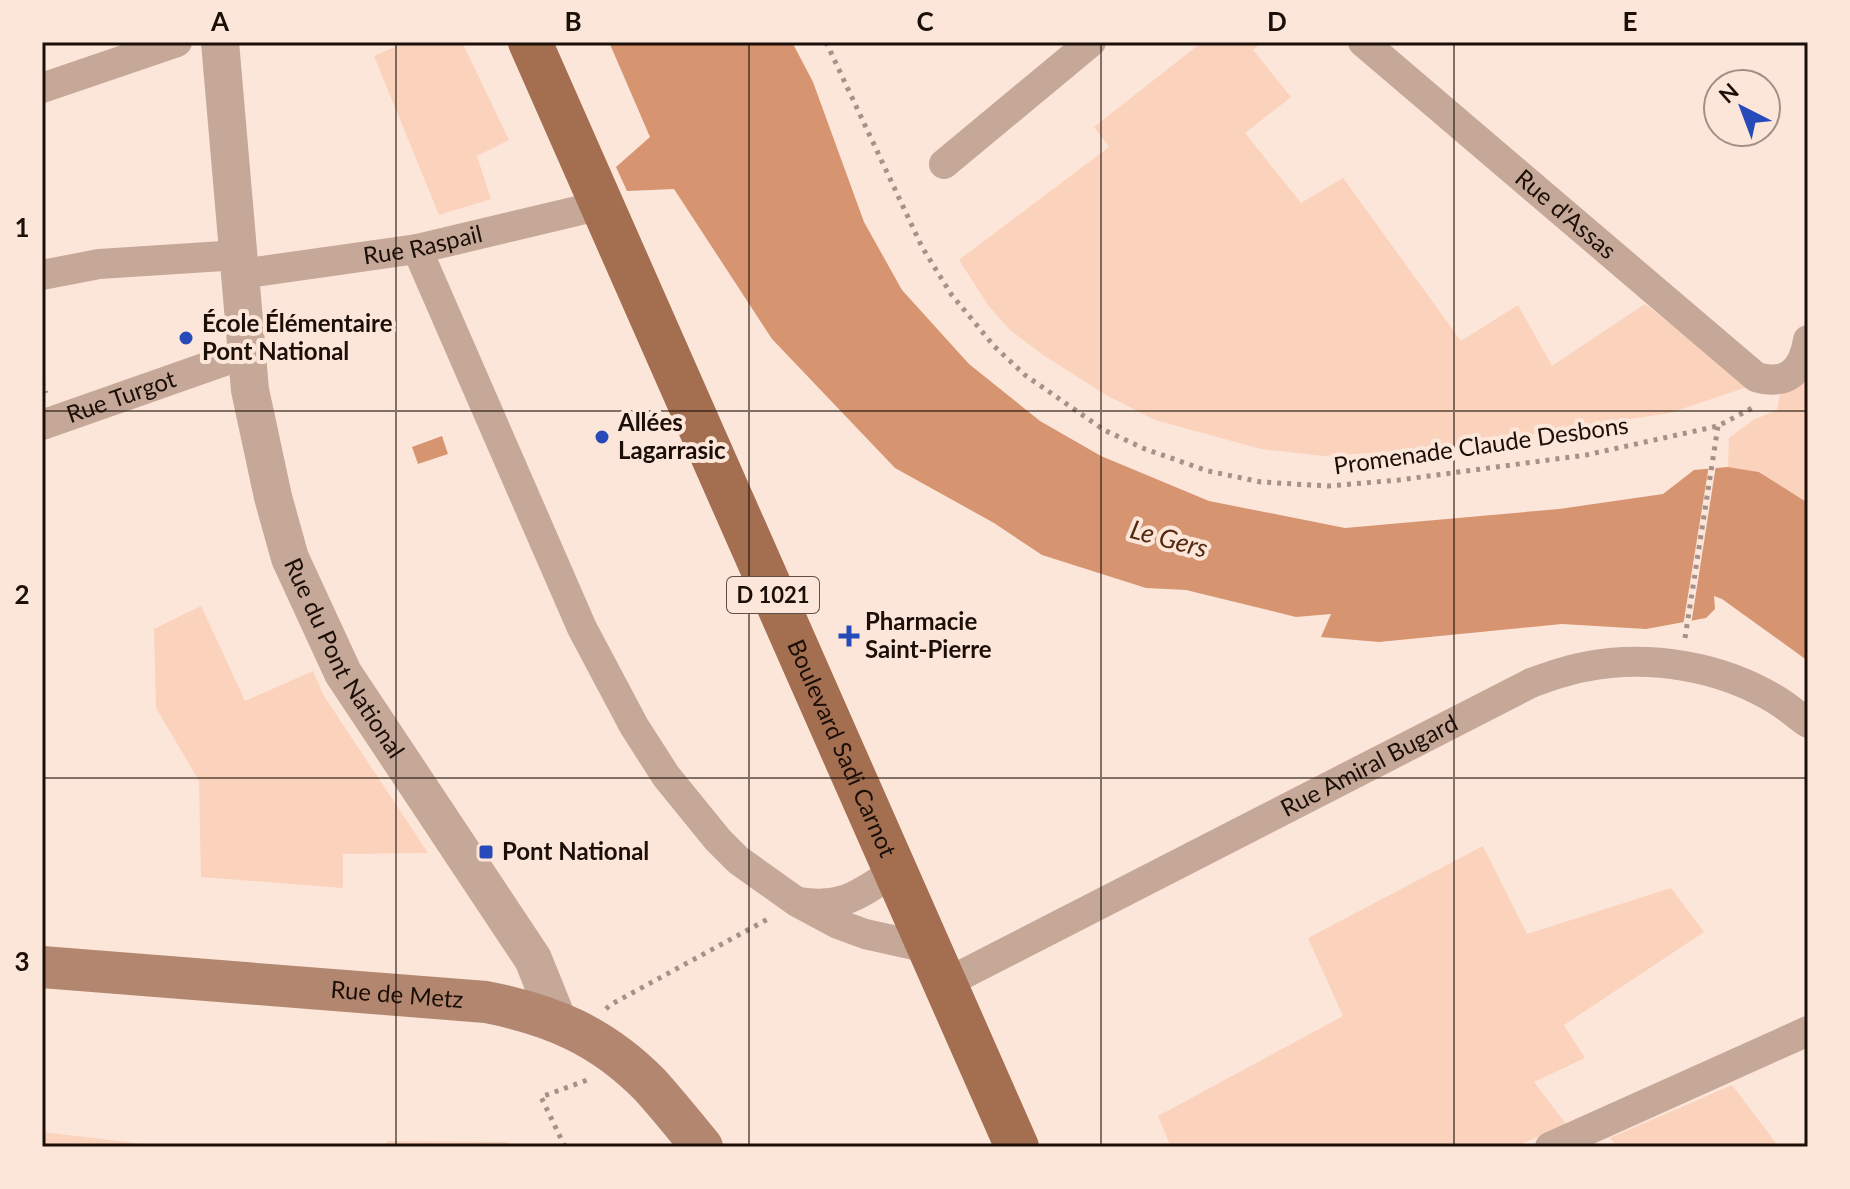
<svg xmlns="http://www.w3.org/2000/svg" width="1850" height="1189" viewBox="0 0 1850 1189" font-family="Lato,sans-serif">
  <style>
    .green { fill: #fbd2bb }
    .water { fill: #d69570 }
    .pier { fill: #fce6da }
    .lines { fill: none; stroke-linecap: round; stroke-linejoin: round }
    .path { stroke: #a49288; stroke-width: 5; stroke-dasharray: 4 6; stroke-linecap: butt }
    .minor { stroke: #c6a898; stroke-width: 30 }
    .tertiary { stroke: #c6a898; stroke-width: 38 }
    .secondary { stroke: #b3876f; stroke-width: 42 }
    .primary { stroke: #a46f51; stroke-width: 44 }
    .grid { fill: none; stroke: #1b0f08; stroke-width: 2; stroke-opacity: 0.55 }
    .poi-dot { fill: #274ab9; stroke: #fce6da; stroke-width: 3 }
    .labels { text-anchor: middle; stroke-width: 8; stroke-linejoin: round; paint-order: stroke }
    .shield { fill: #fce6da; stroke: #5e5047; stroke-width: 2 }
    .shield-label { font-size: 22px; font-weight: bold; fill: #1b0f08 }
    .street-label { font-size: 24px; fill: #1b0f08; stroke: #fce6da }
    .poi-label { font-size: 24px; font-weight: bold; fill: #1b0f08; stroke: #fce6da; text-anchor: start }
    .water-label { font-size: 26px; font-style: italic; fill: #53280d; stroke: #fce6da }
    .neatline { fill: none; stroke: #1b0f08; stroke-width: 3 }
    .grid-label { font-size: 26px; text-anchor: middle; font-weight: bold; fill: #1b0f08 }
  </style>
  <rect width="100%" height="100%" fill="#fce6da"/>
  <path class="green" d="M 406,42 L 462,42 L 509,140 L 477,156 L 491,199 L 439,215 L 374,56 Z
    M 1202,42 L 1262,42 L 1253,50 L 1291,97 L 1245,133 L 1301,203 L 1343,178 L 1461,341 L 1518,305 L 1552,366 L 1645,304 L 1750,386 L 1670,413 L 1433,449 L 1324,456 L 1261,449 L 1155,420 L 1106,395 L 1043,355 L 1010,330 L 988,305 L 959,260 L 1109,147 L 1094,127 Z
    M 1808,376 L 1808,503 L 1760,472 L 1728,467 L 1729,438 L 1753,420 L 1777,410 L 1780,394 Z
    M 201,606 L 245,701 L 313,671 L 324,696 L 428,853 L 343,854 L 343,888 L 201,877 L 199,781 L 156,708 L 154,629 Z
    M 1483,846 L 1527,934 L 1671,888 L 1704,932 L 1564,1025 L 1585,1058 L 1534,1082 L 1566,1124 L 1515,1147 L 1171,1147 L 1158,1116 L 1343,1016 L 1308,938 Z
    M 1732,1085 L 1779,1147 L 1617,1147 L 1610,1138 Z
    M 42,1132 L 169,1147 L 42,1147 Z
    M 387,1141 L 508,1142 L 510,1147 L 386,1147 Z"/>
  <path class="water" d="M 609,42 L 792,42 L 813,82 L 864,222 L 902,290 L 969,364 L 1040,421 L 1101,456 L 1209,501 L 1345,528 L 1559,509 L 1663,494 L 1694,470 L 1728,467 L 1759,472 L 1808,503 L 1808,661 L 1722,599 L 1714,596 L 1715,609 L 1706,618 L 1646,629 L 1562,624 L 1379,642 L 1321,637 L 1331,614 L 1296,617 L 1186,590 L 1146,588 L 1042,555 L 994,523 L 895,468 L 772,339 L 674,189 L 627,191 L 616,167 L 650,137 Z
    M 442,436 L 448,454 L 418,464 L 412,447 Z"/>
  <path class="pier" d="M 1709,465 L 1716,465 L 1691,625 L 1683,626 Z"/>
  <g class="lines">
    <path class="path" d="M 826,42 L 922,247 L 951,294 L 994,346 L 1025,375 L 1104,430 L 1145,449 L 1208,471 L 1261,482 L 1328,486 L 1399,480 L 1586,455 L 1718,426 L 1756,406
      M 42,382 L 46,393
      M 1685,638 L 1718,426
      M 606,1009 L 610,1005 L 768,919
      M 565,1147 L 541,1097 L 590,1079"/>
    <g class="minor">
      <path id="s1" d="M 1363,42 L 1756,377 C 1787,386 1803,371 1808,340"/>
      <path d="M 42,88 L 177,42"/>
      <path d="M 944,164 L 1091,42"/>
      <path d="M 417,249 L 582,628 L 634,726 L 666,776 L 718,840 L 738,860 L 797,902 L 838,924 L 865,934 L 928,948"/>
      <path id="s2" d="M 241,274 L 417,249 L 602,205"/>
      <path d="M 42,275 L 99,264 L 239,255"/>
      <path id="s3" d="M 42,425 L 247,353"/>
      <path d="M 799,902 C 843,909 860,894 895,871"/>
      <path id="s4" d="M 944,984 L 1531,683 C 1548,677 1566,670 1584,667 C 1649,654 1722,666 1778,701 C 1789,708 1798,716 1808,723"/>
      <path d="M 1550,1147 L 1808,1031"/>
    </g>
    <path class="tertiary" id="s5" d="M 220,42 L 250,390 L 273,497 L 290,558 L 343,673 L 533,959 L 558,1021"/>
    <path class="secondary" id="s6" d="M 42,967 L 486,1002 C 552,1015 602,1036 650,1085 C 668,1105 685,1126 702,1147"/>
    <path class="primary" id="s7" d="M 530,42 L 1017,1147"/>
  </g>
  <path class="grid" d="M 396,42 L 396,1147M 749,42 L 749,1147M 1101,42 L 1101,1147M 1454,42 L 1454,1147M 42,411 L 1808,411M 42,778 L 1808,778"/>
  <g class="poi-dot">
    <circle cx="186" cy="338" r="8"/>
    <circle cx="602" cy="437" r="8"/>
    <path d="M845 624h8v8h8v8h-8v8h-8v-8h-8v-8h8z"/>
    <rect x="478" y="844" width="16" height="16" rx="4"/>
  </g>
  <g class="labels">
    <rect class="shield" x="727" y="577" width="92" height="36" rx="6"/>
    <g class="shield-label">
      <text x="773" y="603">D 1021</text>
    </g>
    <g class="street-label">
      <text dy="8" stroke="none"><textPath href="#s1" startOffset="266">Rue d'Assas</textPath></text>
      <text dy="8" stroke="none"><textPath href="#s2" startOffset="184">Rue Raspail</textPath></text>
      <text dy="8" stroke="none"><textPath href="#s3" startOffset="84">Rue Turgot</textPath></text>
      <text transform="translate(1481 446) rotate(-8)" y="8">Promenade Claude Desbons</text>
      <text dy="8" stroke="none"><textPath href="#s5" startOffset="636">Rue du Pont National</textPath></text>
      <text dy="8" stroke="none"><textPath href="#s7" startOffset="772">Boulevard Sadi Carnot</textPath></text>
      <text dy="8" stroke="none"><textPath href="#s4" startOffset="478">Rue Amiral Bugard</textPath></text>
      <text dy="8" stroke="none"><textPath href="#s6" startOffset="356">Rue de Metz</textPath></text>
    </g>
    <g class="poi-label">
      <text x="202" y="332">École Élémentaire<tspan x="202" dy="28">Pont National</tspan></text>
      <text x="618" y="431">Allées<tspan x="618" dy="28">Lagarrasic</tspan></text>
      <text x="865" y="630">Pharmacie<tspan x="865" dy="28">Saint-Pierre</tspan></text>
      <text x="502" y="860">Pont National</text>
    </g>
    <g class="water-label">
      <text transform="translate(1169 539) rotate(15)" y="9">Le Gers</text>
    </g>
  </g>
  <rect width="1850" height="1189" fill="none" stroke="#fce6da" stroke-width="88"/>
  <g transform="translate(1742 108) rotate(318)"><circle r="38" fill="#fce6da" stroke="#a29086" stroke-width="2"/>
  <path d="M0-6L14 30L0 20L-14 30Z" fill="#274ab9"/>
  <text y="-12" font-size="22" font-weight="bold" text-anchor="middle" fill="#1b0f08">N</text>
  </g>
  <rect x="44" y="44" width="1762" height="1101" class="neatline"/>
  <g class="grid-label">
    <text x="220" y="31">A</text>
    <text x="573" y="31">B</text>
    <text x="925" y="31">C</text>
    <text x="1277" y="31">D</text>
    <text x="1630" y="31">E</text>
    <text x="22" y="237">1</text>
    <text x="22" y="604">2</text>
    <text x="22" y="971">3</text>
  </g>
</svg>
